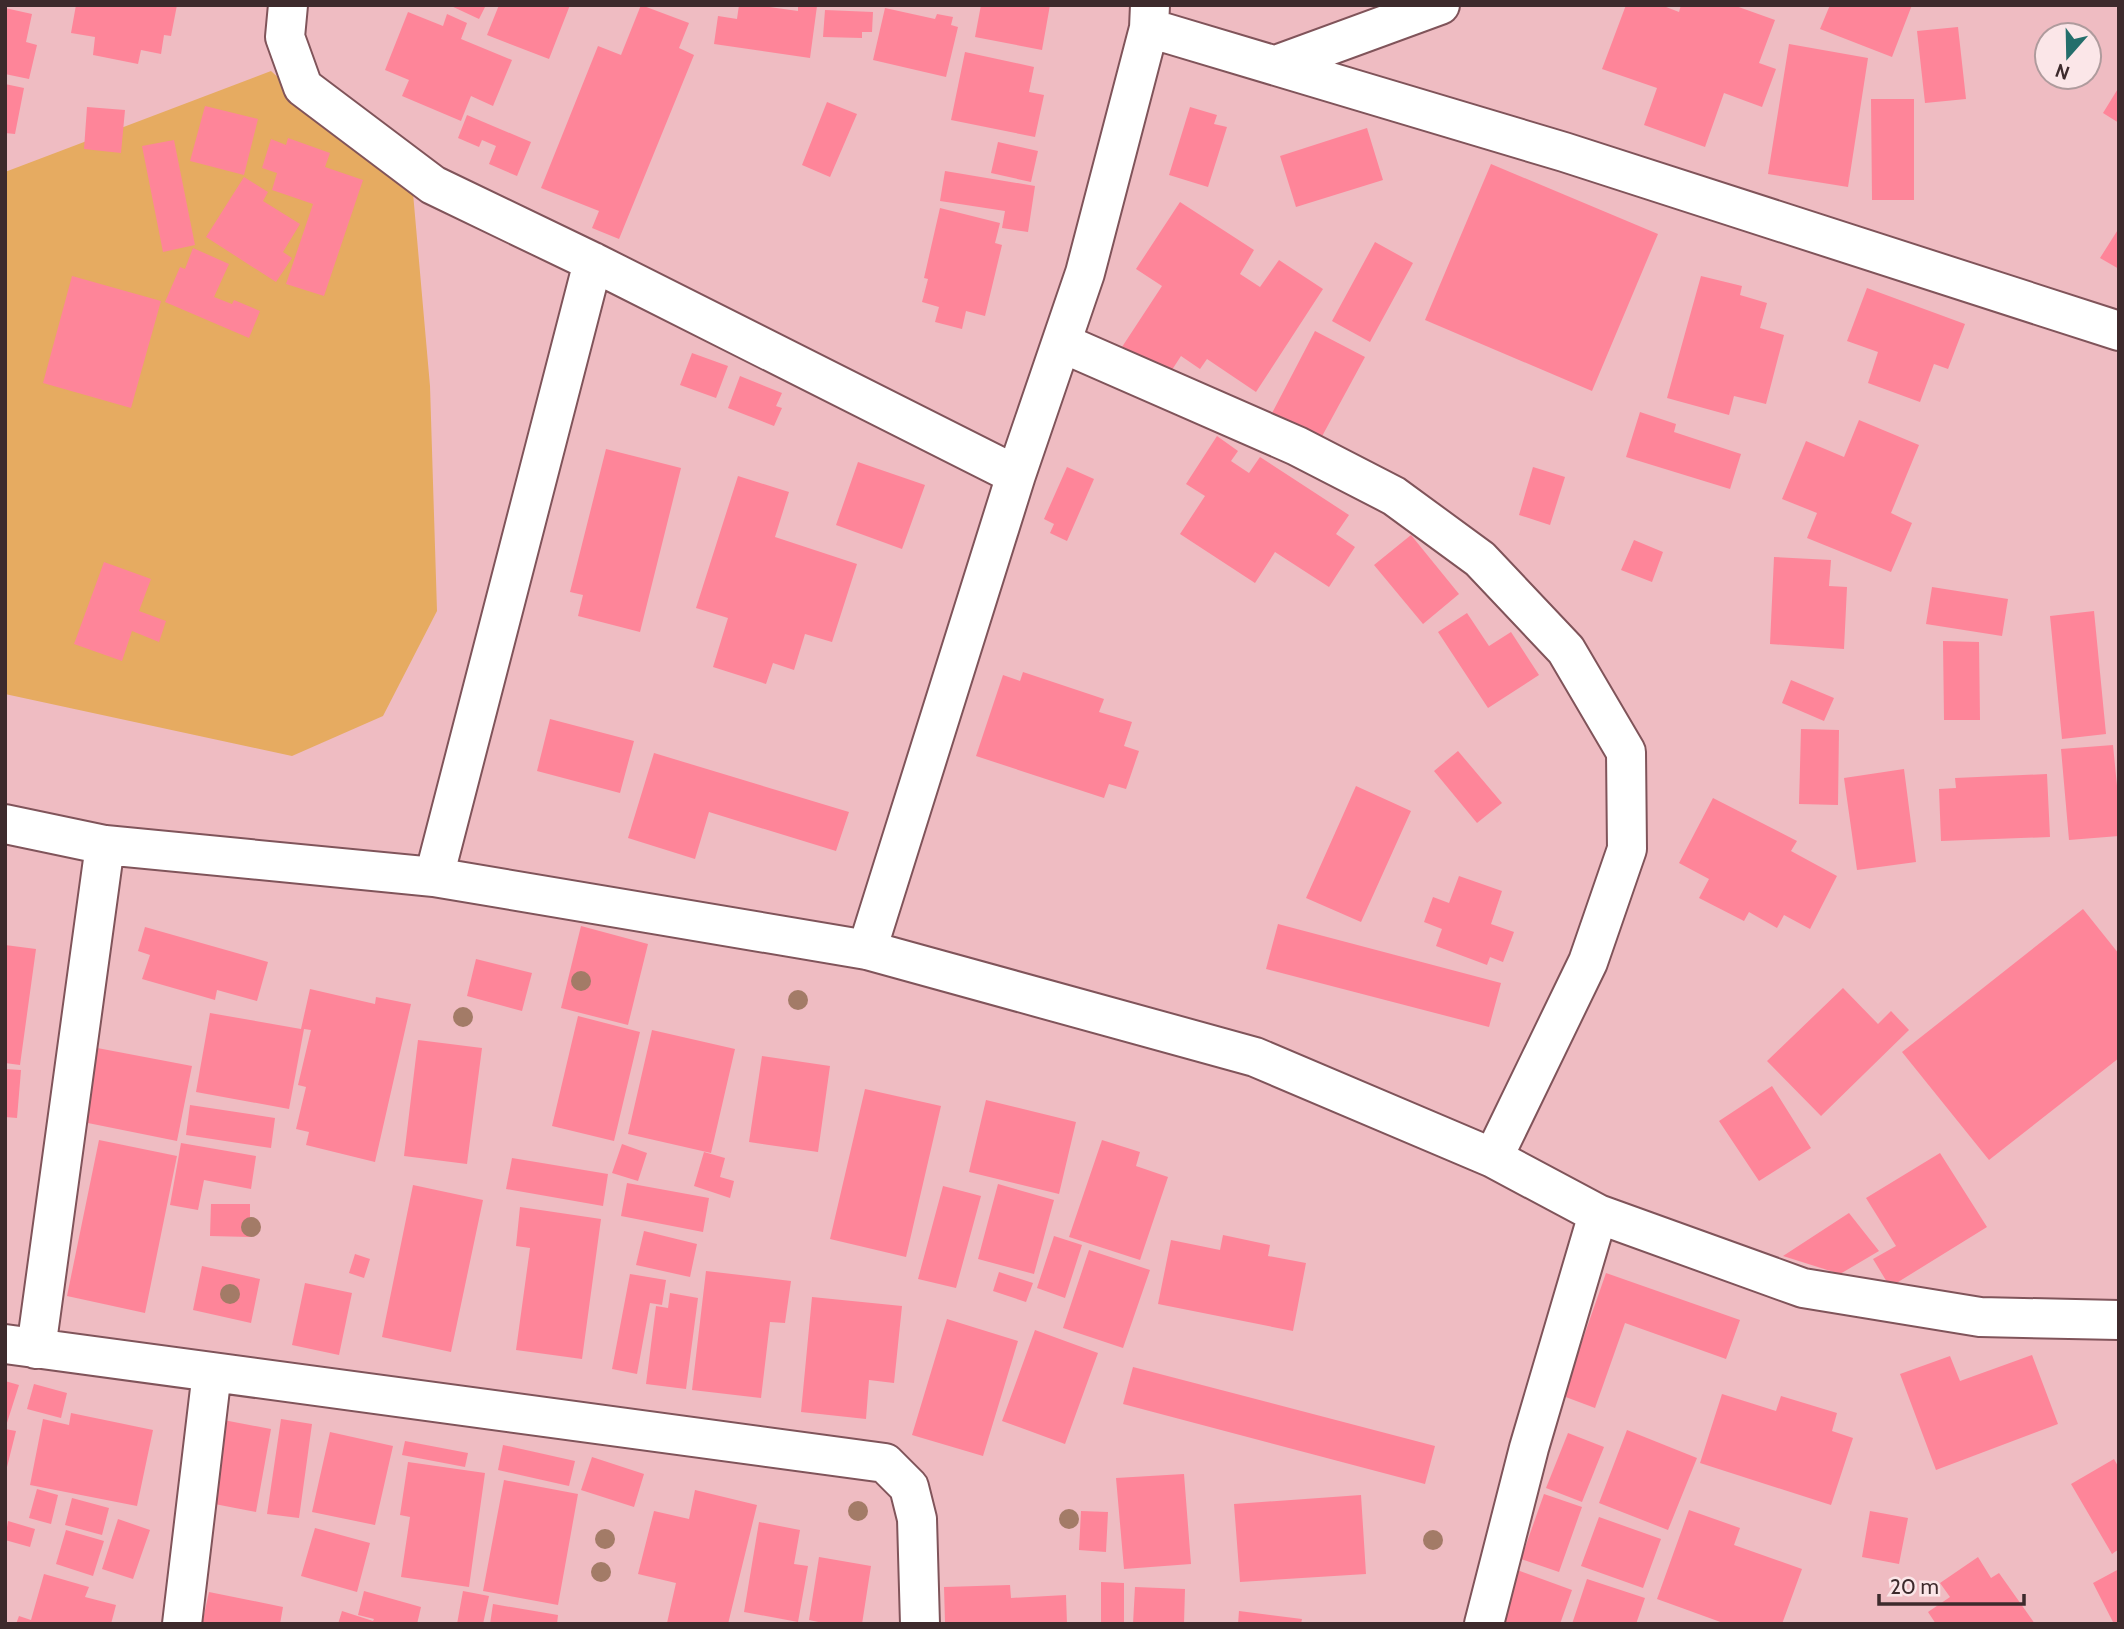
<svg xmlns="http://www.w3.org/2000/svg" width="2124" height="1629" viewBox="0 0 2124 1629" font-family="Cabin,sans-serif">
  <style>
    .green { fill: #e6ab61 }
    .building { fill: #fe8599 }
    .lines { fill: none; stroke-linecap: round; stroke-linejoin: round }
    .minor-casing { stroke: #80545a; stroke-width: 42 }
    .minor { stroke: #fff; stroke-width: 38 }
    .tree { fill: #a37b67 }
  </style>
  <rect width="100%" height="100%" fill="#efbcc2"/>
  <path class="green" d="M 271,71 L 362,154 L 413,193 L 430,386 L 437,611 L 383,716 L 292,756 L 5,694 L 5,172 Z"/>
  <path class="building" d="M 76,5 L 177,5 L 171,36 L 164,35 L 161,54 L 141,50 L 138,64 L 93,55 L 95,37 L 71,33 Z
    M 449,5 L 486,5 L 479,19 Z
    M 499,5 L 570,5 L 549,59 L 487,35 Z
    M 641,5 L 689,23 L 679,48 L 694,55 L 619,239 L 592,228 L 599,211 L 541,188 L 598,46 L 621,55 Z
    M 739,5 L 754,5 L 798,11 L 798,5 L 817,6 L 810,58 L 714,44 L 718,16 L 737,19 Z
    M 981,5 L 1050,5 L 1042,50 L 975,37 Z
    M 1626,5 L 1661,5 L 1679,12 L 1681,5 L 1733,5 L 1775,20 L 1759,63 L 1776,69 L 1762,107 L 1724,93 L 1705,147 L 1644,125 L 1657,88 L 1602,69 Z
    M 1830,5 L 1912,5 L 1892,57 L 1820,29 Z
    M 5,8 L 32,14 L 26,42 L 37,45 L 29,79 L 5,74 Z
    M 885,8 L 935,19 L 937,14 L 953,17 L 951,25 L 958,27 L 946,77 L 873,60 Z
    M 825,10 L 873,12 L 872,32 L 862,32 L 862,38 L 823,37 Z
    M 408,12 L 443,26 L 447,14 L 467,23 L 461,39 L 512,60 L 493,106 L 471,96 L 461,121 L 402,96 L 409,80 L 385,70 Z
    M 1958,27 L 1966,99 L 1925,103 L 1917,31 Z
    M 1789,44 L 1868,58 L 1848,187 L 1768,174 Z
    M 965,52 L 1034,67 L 1029,92 L 1044,95 L 1035,137 L 951,120 Z
    M 5,84 L 24,88 L 15,134 L 5,133 Z
    M 2119,87 L 2119,123 L 2103,113 Z
    M 1871,99 L 1914,99 L 1914,200 L 1872,200 Z
    M 827,102 L 857,114 L 830,177 L 802,165 Z
    M 205,106 L 258,119 L 244,175 L 190,161 Z
    M 87,107 L 125,110 L 121,153 L 84,149 Z
    M 1190,107 L 1217,115 L 1214,124 L 1227,127 L 1208,187 L 1169,175 Z
    M 467,115 L 531,142 L 517,176 L 489,164 L 496,146 L 482,140 L 479,147 L 458,138 Z
    M 1367,128 L 1383,180 L 1296,207 L 1280,156 Z
    M 288,138 L 330,153 L 325,167 L 363,180 L 324,296 L 286,284 L 313,204 L 272,190 L 277,173 L 262,168 L 271,139 L 286,145 Z
    M 174,140 L 195,245 L 163,252 L 142,146 Z
    M 998,142 L 1038,151 L 1031,182 L 991,173 Z
    M 1491,164 L 1658,234 L 1592,391 L 1425,320 Z
    M 945,171 L 1035,186 L 1028,232 L 1002,228 L 1005,211 L 940,201 Z
    M 244,177 L 268,192 L 263,201 L 300,224 L 283,252 L 292,258 L 276,282 L 206,237 Z
    M 1180,202 L 1254,250 L 1240,274 L 1260,287 L 1279,260 L 1323,289 L 1256,392 L 1207,359 L 1200,369 L 1181,356 L 1168,376 L 1122,347 L 1162,286 L 1136,269 Z
    M 940,208 L 1000,223 L 995,243 L 1002,245 L 985,316 L 966,311 L 962,329 L 935,322 L 939,307 L 922,302 L 928,279 L 924,278 Z
    M 2119,228 L 2119,269 L 2100,258 Z
    M 1375,242 L 1413,263 L 1370,342 L 1332,321 Z
    M 193,248 L 229,264 L 214,297 L 232,304 L 234,300 L 260,311 L 249,338 L 165,302 L 180,267 L 185,269 Z
    M 72,276 L 161,301 L 131,408 L 43,383 Z
    M 1701,276 L 1742,286 L 1740,295 L 1767,303 L 1760,328 L 1784,335 L 1766,404 L 1734,396 L 1729,415 L 1667,398 Z
    M 1867,288 L 1965,324 L 1948,369 L 1934,364 L 1920,402 L 1868,383 L 1878,352 L 1847,341 Z
    M 1315,331 L 1365,357 L 1320,440 L 1271,415 Z
    M 692,353 L 728,366 L 716,398 L 680,385 Z
    M 740,376 L 782,393 L 776,406 L 782,408 L 774,426 L 728,408 Z
    M 1640,412 L 1676,424 L 1674,432 L 1741,454 L 1730,489 L 1626,457 Z
    M 1859,420 L 1919,445 L 1891,513 L 1912,523 L 1891,572 L 1807,538 L 1817,513 L 1782,499 L 1806,441 L 1844,457 Z
    M 1217,436 L 1238,451 L 1231,461 L 1249,473 L 1260,457 L 1349,515 L 1336,534 L 1355,547 L 1329,587 L 1275,552 L 1255,583 L 1180,534 L 1205,496 L 1186,484 Z
    M 606,449 L 681,468 L 640,632 L 578,616 L 583,595 L 570,592 Z
    M 858,462 L 925,485 L 902,549 L 836,525 Z
    M 1067,467 L 1094,479 L 1067,541 L 1050,533 L 1054,524 L 1044,519 Z
    M 1533,467 L 1565,477 L 1550,525 L 1519,515 Z
    M 738,476 L 789,492 L 775,537 L 857,564 L 832,642 L 805,634 L 794,670 L 773,663 L 766,684 L 713,667 L 728,618 L 696,608 Z
    M 1411,535 L 1459,594 L 1423,624 L 1374,565 Z
    M 1634,540 L 1663,552 L 1652,582 L 1621,570 Z
    M 1774,557 L 1831,560 L 1829,586 L 1847,587 L 1844,649 L 1770,644 Z
    M 104,562 L 151,579 L 139,611 L 166,621 L 159,642 L 132,631 L 122,661 L 74,644 Z
    M 1932,587 L 2008,599 L 2002,636 L 1926,624 Z
    M 2094,611 L 2106,734 L 2062,739 L 2050,616 Z
    M 1467,613 L 1489,646 L 1511,632 L 1539,675 L 1488,708 L 1438,632 Z
    M 1943,641 L 1979,642 L 1980,720 L 1944,720 Z
    M 1023,672 L 1104,699 L 1099,712 L 1132,722 L 1124,746 L 1139,751 L 1126,789 L 1109,784 L 1104,798 L 976,756 L 1003,675 L 1020,681 Z
    M 1791,680 L 1834,698 L 1824,721 L 1782,703 Z
    M 550,719 L 634,741 L 620,793 L 537,771 Z
    M 1801,729 L 1839,730 L 1838,805 L 1799,804 Z
    M 2113,745 L 2119,806 L 2119,836 L 2069,840 L 2061,749 Z
    M 1458,751 L 1502,803 L 1477,823 L 1434,771 Z
    M 654,753 L 849,812 L 836,851 L 709,812 L 695,859 L 628,838 Z
    M 1904,769 L 1916,862 L 1857,870 L 1844,778 Z
    M 2047,774 L 2050,837 L 1941,841 L 1939,789 L 1956,788 L 1955,778 Z
    M 1356,786 L 1411,811 L 1361,922 L 1306,898 Z
    M 1713,798 L 1797,841 L 1791,851 L 1837,876 L 1810,929 L 1784,915 L 1777,928 L 1749,912 L 1744,921 L 1699,898 L 1709,879 L 1679,863 Z
    M 1459,876 L 1502,891 L 1491,924 L 1514,932 L 1503,962 L 1490,957 L 1487,965 L 1436,946 L 1442,929 L 1424,922 L 1433,897 L 1449,903 Z
    M 2083,909 L 2119,954 L 2119,1058 L 1989,1160 L 1902,1052 Z
    M 1278,924 L 1501,983 L 1489,1027 L 1266,969 Z
    M 581,926 L 648,944 L 628,1025 L 561,1008 Z
    M 145,927 L 268,962 L 257,1001 L 217,990 L 215,1000 L 142,979 L 150,955 L 138,951 Z
    M 5,945 L 36,949 L 20,1065 L 5,1063 Z
    M 476,959 L 532,973 L 522,1011 L 467,996 Z
    M 1843,988 L 1878,1024 L 1891,1011 L 1909,1030 L 1821,1116 L 1767,1061 Z
    M 310,989 L 375,1004 L 376,997 L 411,1004 L 375,1162 L 306,1145 L 309,1132 L 296,1129 L 306,1087 L 298,1085 L 311,1030 L 304,1029 L 289,1109 L 196,1092 L 210,1013 L 301,1029 Z
    M 578,1016 L 640,1032 L 614,1141 L 552,1126 Z
    M 652,1030 L 735,1049 L 711,1153 L 628,1134 Z
    M 418,1040 L 482,1048 L 467,1164 L 404,1156 Z
    M 92,1047 L 192,1066 L 177,1141 L 78,1121 Z
    M 762,1056 L 830,1066 L 818,1152 L 749,1142 Z
    M 5,1069 L 21,1070 L 17,1118 L 5,1117 Z
    M 1772,1086 L 1811,1148 L 1759,1181 L 1719,1121 Z
    M 865,1089 L 941,1106 L 906,1257 L 830,1239 Z
    M 986,1100 L 1076,1122 L 1059,1194 L 969,1172 Z
    M 190,1105 L 275,1118 L 271,1148 L 186,1135 Z
    M 99,1140 L 177,1156 L 145,1313 L 67,1296 Z
    M 1102,1140 L 1140,1152 L 1136,1166 L 1168,1177 L 1140,1260 L 1069,1237 Z
    M 181,1143 L 256,1156 L 251,1189 L 204,1180 L 198,1210 L 170,1205 Z
    M 622,1144 L 647,1153 L 638,1181 L 612,1173 Z
    M 704,1152 L 725,1158 L 720,1177 L 734,1181 L 730,1198 L 694,1186 Z
    M 1940,1153 L 1987,1227 L 1890,1287 L 1873,1259 L 1896,1246 L 1866,1198 Z
    M 512,1158 L 608,1174 L 603,1206 L 506,1189 Z
    M 627,1183 L 709,1198 L 703,1232 L 621,1216 Z
    M 998,1184 L 1054,1200 L 1034,1274 L 978,1259 Z
    M 413,1185 L 483,1200 L 451,1352 L 382,1337 Z
    M 943,1186 L 981,1196 L 956,1288 L 918,1279 Z
    M 211,1204 L 250,1204 L 250,1237 L 210,1236 Z
    M 520,1207 L 601,1219 L 582,1359 L 516,1350 L 530,1248 L 516,1246 Z
    M 1849,1213 L 1879,1251 L 1840,1274 L 1783,1256 Z
    M 644,1231 L 697,1244 L 690,1277 L 636,1265 Z
    M 1223,1235 L 1270,1245 L 1268,1256 L 1306,1263 L 1293,1331 L 1158,1304 L 1171,1240 L 1220,1250 Z
    M 1054,1236 L 1082,1245 L 1065,1298 L 1037,1288 Z
    M 1089,1250 L 1150,1270 L 1123,1348 L 1063,1328 Z
    M 355,1254 L 370,1259 L 364,1278 L 349,1273 Z
    M 202,1266 L 260,1279 L 251,1323 L 193,1310 Z
    M 706,1271 L 791,1281 L 785,1323 L 770,1322 L 761,1398 L 692,1390 Z
    M 999,1272 L 1033,1283 L 1026,1302 L 993,1291 Z
    M 1606,1273 L 1740,1320 L 1726,1359 L 1625,1323 L 1595,1408 L 1563,1396 Z
    M 630,1274 L 666,1280 L 662,1305 L 650,1303 L 637,1374 L 612,1369 Z
    M 305,1283 L 352,1293 L 339,1355 L 292,1345 Z
    M 670,1293 L 698,1298 L 686,1389 L 646,1384 L 656,1306 L 668,1308 Z
    M 812,1297 L 902,1306 L 894,1383 L 869,1380 L 866,1419 L 801,1412 Z
    M 947,1319 L 1018,1341 L 983,1456 L 912,1435 Z
    M 1035,1330 L 1098,1353 L 1065,1444 L 1002,1421 Z
    M 2032,1355 L 2058,1424 L 1936,1470 L 1900,1374 L 1950,1356 L 1960,1381 Z
    M 1133,1367 L 1435,1446 L 1425,1484 L 1123,1404 Z
    M 5,1381 L 19,1385 L 6,1426 L 5,1425 Z
    M 34,1384 L 67,1393 L 61,1418 L 27,1409 Z
    M 1722,1394 L 1776,1411 L 1781,1396 L 1837,1413 L 1832,1431 L 1853,1438 L 1831,1505 L 1700,1463 Z
    M 71,1413 L 153,1430 L 137,1506 L 30,1485 L 43,1419 L 69,1425 Z
    M 213,1418 L 271,1429 L 256,1512 L 199,1501 Z
    M 281,1419 L 312,1424 L 299,1518 L 267,1514 Z
    M 5,1429 L 16,1431 L 6,1471 L 5,1471 Z
    M 1627,1430 L 1697,1458 L 1668,1530 L 1599,1503 Z
    M 330,1432 L 393,1446 L 375,1525 L 312,1512 Z
    M 1568,1433 L 1604,1447 L 1582,1502 L 1546,1488 Z
    M 405,1441 L 468,1453 L 465,1467 L 402,1455 Z
    M 503,1445 L 575,1461 L 569,1486 L 498,1470 Z
    M 592,1457 L 644,1474 L 634,1507 L 581,1490 Z
    M 2114,1459 L 2119,1468 L 2119,1549 L 2112,1554 L 2071,1484 Z
    M 408,1462 L 485,1473 L 469,1587 L 401,1577 L 410,1517 L 400,1515 Z
    M 1184,1474 L 1191,1564 L 1124,1569 L 1116,1478 Z
    M 504,1480 L 578,1494 L 558,1605 L 483,1591 Z
    M 37,1489 L 58,1495 L 51,1524 L 29,1518 Z
    M 695,1490 L 757,1505 L 728,1624 L 667,1623 L 676,1583 L 638,1574 L 654,1511 L 689,1519 Z
    M 1544,1494 L 1582,1507 L 1559,1572 L 1521,1559 Z
    M 1361,1495 L 1366,1574 L 1240,1582 L 1234,1504 Z
    M 72,1498 L 109,1508 L 102,1535 L 65,1525 Z
    M 1689,1510 L 1740,1528 L 1734,1545 L 1802,1569 L 1782,1624 L 1726,1624 L 1657,1599 Z
    M 1081,1511 L 1108,1512 L 1106,1552 L 1079,1550 Z
    M 1870,1511 L 1908,1518 L 1899,1564 L 1862,1557 Z
    M 1599,1517 L 1661,1539 L 1643,1588 L 1581,1566 Z
    M 118,1519 L 150,1530 L 133,1579 L 102,1569 Z
    M 8,1521 L 35,1529 L 30,1547 L 5,1540 Z
    M 759,1522 L 800,1530 L 794,1564 L 808,1566 L 798,1622 L 744,1612 Z
    M 315,1528 L 370,1543 L 357,1592 L 301,1576 Z
    M 66,1530 L 104,1541 L 93,1576 L 56,1564 Z
    M 819,1557 L 871,1566 L 862,1624 L 828,1624 L 809,1620 Z
    M 1978,1557 L 1991,1578 L 1999,1573 L 2035,1624 L 1936,1624 L 1928,1612 L 1950,1597 L 1940,1583 Z
    M 1509,1567 L 1572,1590 L 1560,1624 L 1489,1624 Z
    M 2119,1569 L 2119,1624 L 2114,1624 L 2093,1583 Z
    M 44,1574 L 89,1587 L 85,1597 L 116,1605 L 111,1624 L 16,1624 L 19,1616 L 31,1620 Z
    M 1587,1579 L 1645,1598 L 1636,1624 L 1572,1624 Z
    M 1101,1582 L 1124,1583 L 1124,1624 L 1101,1624 Z
    M 1010,1585 L 1011,1598 L 1066,1595 L 1067,1624 L 958,1624 L 958,1622 L 945,1622 L 944,1587 Z
    M 1135,1587 L 1185,1589 L 1184,1624 L 1133,1624 Z
    M 364,1591 L 421,1607 L 417,1624 L 338,1624 L 342,1611 L 373,1621 L 374,1619 L 358,1615 Z
    M 463,1591 L 489,1596 L 483,1624 L 457,1624 Z
    M 209,1592 L 283,1607 L 280,1624 L 202,1624 Z
    M 493,1604 L 558,1615 L 557,1624 L 490,1624 Z
    M 1239,1611 L 1302,1619 L 1301,1624 L 1238,1624 Z"/>
  <g class="lines">
    <defs>
      <path id="minor" d="M 288,5 L 285,37 L 303,87 L 433,185 L 593,262 L 1016,475
        M 1149,28 L 1564,152 L 2119,331
        M 1276,65 L 1440,5
        M 1062,343 L 1297,446 L 1394,496 L 1480,559 L 1566,650 L 1626,752 L 1627,849 L 1588,962 L 1493,1158
        M 5,824 L 105,845 L 434,877 L 867,950 L 1255,1057 L 1493,1158 L 1598,1214 L 1803,1288 L 1980,1317 L 2119,1320
        M 434,877 L 593,262
        M 867,950 L 1016,475 L 1085,273 L 1149,28 L 1150,5
        M 5,1344 L 885,1463 L 909,1487 L 917,1519 L 920,1624
        M 36,1349 L 105,845
        M 182,1624 L 212,1372
        M 1484,1624 L 1529,1448 L 1598,1214"/>
    </defs>
    <use href="#minor" class="minor-casing"/>
    <use href="#minor" class="minor"/>
  </g>
  <g class="tree">
    <circle cx="581" cy="981" r="10"/>
    <circle cx="798" cy="1000" r="10"/>
    <circle cx="463" cy="1017" r="10"/>
    <circle cx="251" cy="1227" r="10"/>
    <circle cx="230" cy="1294" r="10"/>
    <circle cx="858" cy="1511" r="10"/>
    <circle cx="1069" cy="1519" r="10"/>
    <circle cx="605" cy="1539" r="10"/>
    <circle cx="1433" cy="1540" r="10"/>
    <circle cx="601" cy="1572" r="10"/>
  </g>
  <rect width="2124" height="1629" fill="none" stroke="#3d2a2c" stroke-width="14"/>
  <g transform="translate(2068 56) rotate(200)"><circle r="33" fill="#fbe6e8" stroke="#af9b9d" stroke-width="2"/>
  <path d="M0-5L12 26L0 18L-12 26Z" fill="#246e6b"/>
  <text y="-10" font-size="19" font-weight="bold" text-anchor="middle" fill="#3d2a2c">N</text>
  </g>
  <path d="M1879 1594v10h145v-10" fill="none" stroke="#3d2a2c" stroke-width="3.5"/>
  <text x="1890" y="1594" font-size="21" fill="#3d2a2c" stroke="#fbe6e8" stroke-width="5" paint-order="stroke">20 m</text>
</svg>
